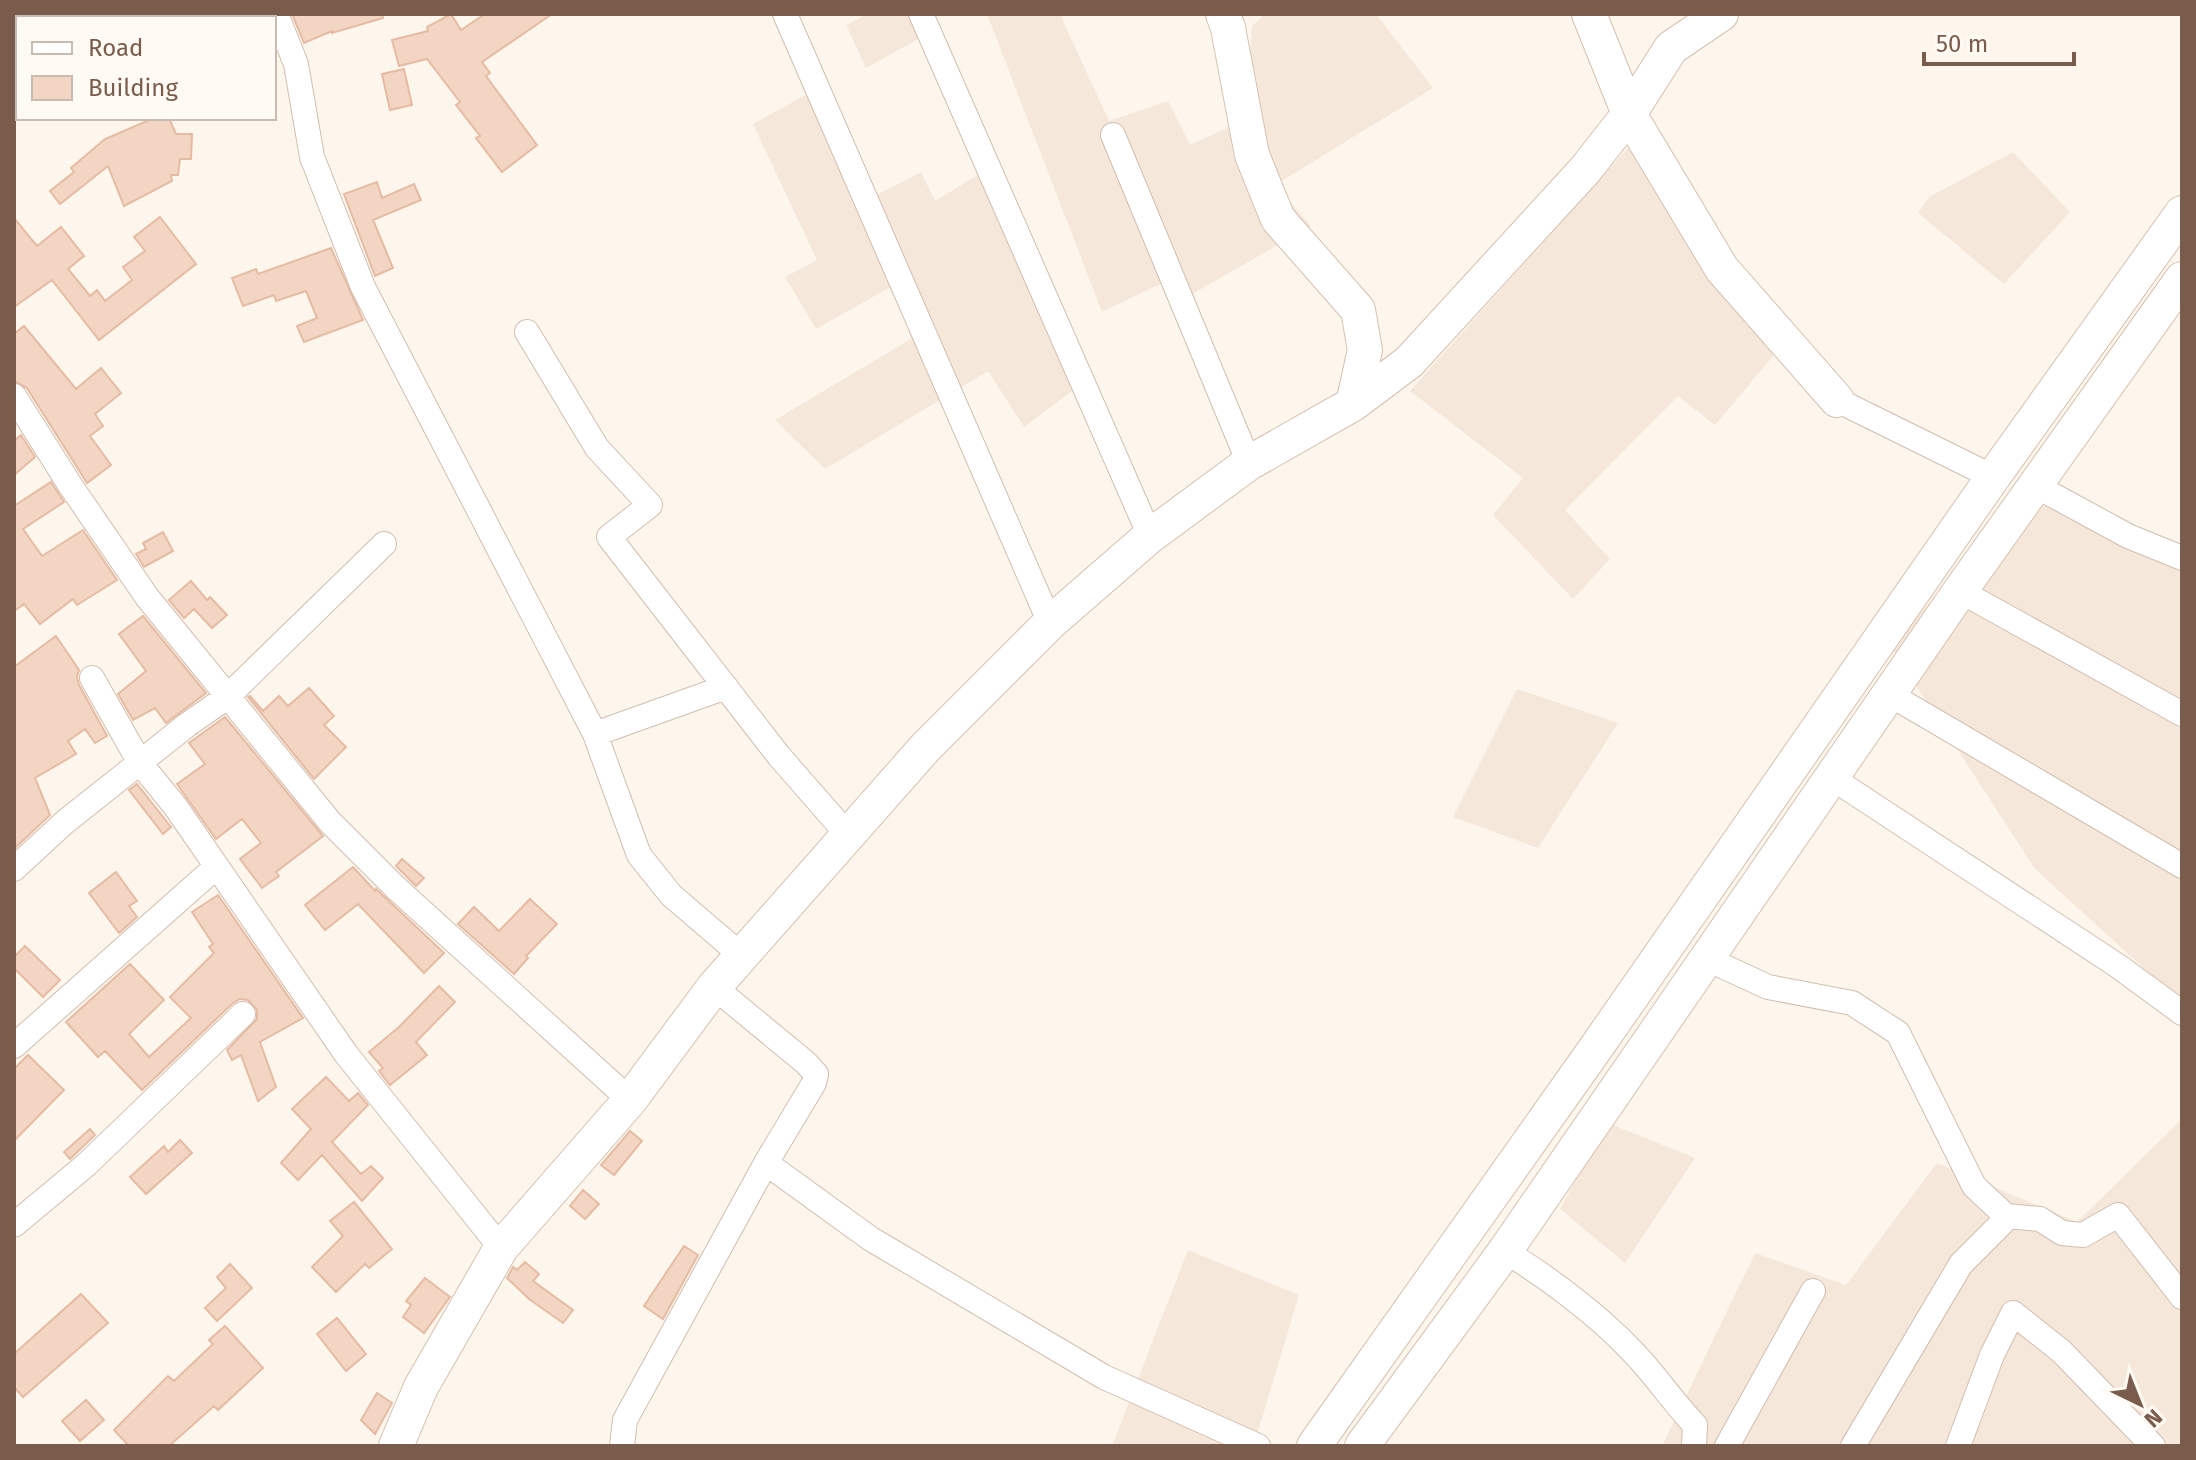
<svg xmlns="http://www.w3.org/2000/svg" width="2196" height="1460" viewBox="0 0 2196 1460" font-family="'Fira Sans',sans-serif">
  <style>
    .residential { fill: #f5e8da }
    .building { fill: #f3d5c3; stroke: #e6bba3; stroke-width: 2 }
    .lines { fill: none; stroke-linecap: round; stroke-linejoin: round }
    .street-casing { stroke: #d1beb0; stroke-width: 26 }
    .secondary-casing { stroke: #d6c0b0; stroke-width: 36 }
    .street { stroke: #fff; stroke-width: 24 }
    .secondary { stroke: #fff; stroke-width: 34 }
  </style>
  <rect width="100%" height="100%" fill="#fdf6ec"/>
  <path class="residential" d="M 868,14 L 916,14 L 927,34 L 866,68 L 846,25 Z
    M 987,14 L 1060,14 L 1109,121 L 1168,101 L 1190,145 L 1238,123 L 1250,54 L 1252,26 L 1265,14 L 1376,14 L 1433,88 L 1275,185 L 1311,226 L 1180,301 L 1164,282 L 1102,312 Z
    M 811,92 L 863,202 L 921,172 L 935,201 L 986,170 L 1076,388 L 1024,427 L 988,371 L 825,469 L 775,420 L 911,339 L 894,285 L 816,329 L 785,277 L 817,260 L 753,124 Z
    M 1644,130 L 1786,341 L 1715,425 L 1678,396 L 1565,510 L 1610,559 L 1573,599 L 1493,515 L 1523,478 L 1410,391 Z
    M 2013,152 L 2070,212 L 2004,284 L 1918,213 L 1929,197 Z
    M 2038,493 L 2182,565 L 2182,1003 L 2035,869 L 1889,644 Z
    M 1517,689 L 1618,723 L 1538,848 L 1453,817 Z
    M 2182,1119 L 2182,1446 L 1662,1446 L 1755,1253 L 1846,1285 L 1937,1163 L 2077,1222 Z
    M 1608,1123 L 1695,1158 L 1625,1263 L 1560,1209 Z
    M 1188,1250 L 1299,1295 L 1256,1438 L 1250,1446 L 1112,1446 Z"/>
  <path class="building" d="M 292,14 L 382,14 L 383,18 L 332,33 L 332,31 L 304,43 Z
    M 451,14 L 461,30 L 485,14 L 552,14 L 482,62 L 490,73 L 486,76 L 537,145 L 502,172 L 476,138 L 480,136 L 456,105 L 460,102 L 427,59 L 399,66 L 392,40 L 428,31 L 427,27 Z
    M 404,69 L 412,105 L 390,110 L 382,74 Z
    M 154,118 L 169,118 L 176,134 L 192,134 L 191,159 L 180,159 L 178,175 L 171,175 L 172,181 L 124,206 L 108,166 L 60,204 L 50,191 L 74,172 L 71,168 L 105,139 Z
    M 377,182 L 382,198 L 414,184 L 421,200 L 373,220 L 393,268 L 375,276 L 344,194 Z
    M 160,217 L 196,264 L 99,340 L 52,280 L 14,307 L 14,218 L 37,246 L 61,227 L 84,256 L 68,269 L 90,296 L 97,290 L 105,301 L 132,280 L 123,267 L 145,251 L 134,237 Z
    M 331,248 L 363,320 L 304,342 L 297,326 L 317,318 L 306,291 L 276,301 L 274,295 L 243,306 L 232,278 L 256,269 L 258,274 Z
    M 24,326 L 76,389 L 101,368 L 121,393 L 95,414 L 103,426 L 90,436 L 111,465 L 87,483 L 27,388 L 14,381 L 14,334 Z
    M 21,435 L 35,457 L 14,475 L 14,441 Z
    M 51,482 L 64,502 L 23,529 L 42,556 L 83,530 L 117,580 L 77,605 L 73,599 L 40,624 L 24,604 L 14,611 L 14,506 Z
    M 163,532 L 173,551 L 144,567 L 136,554 L 146,549 L 143,543 Z
    M 191,581 L 207,600 L 210,597 L 227,615 L 212,628 L 194,609 L 184,618 L 169,600 Z
    M 143,616 L 206,693 L 166,723 L 155,708 L 133,720 L 118,694 L 146,671 L 119,634 Z
    M 56,636 L 79,670 L 77,677 L 79,685 L 107,736 L 95,743 L 85,729 L 68,741 L 76,754 L 35,778 L 50,815 L 14,849 L 14,667 Z
    M 309,688 L 334,716 L 324,725 L 346,747 L 314,779 L 248,697 L 250,696 L 263,711 L 279,696 L 288,706 Z
    M 225,717 L 323,836 L 276,872 L 279,876 L 262,888 L 240,859 L 261,843 L 242,819 L 216,839 L 177,784 L 205,764 L 189,743 Z
    M 137,784 L 171,827 L 163,834 L 129,790 Z
    M 402,859 L 424,878 L 416,886 L 396,866 Z
    M 353,867 L 375,891 L 376,889 L 444,953 L 424,973 L 358,904 L 325,930 L 305,905 Z
    M 116,872 L 137,901 L 129,906 L 137,917 L 119,933 L 89,893 Z
    M 218,895 L 303,1018 L 260,1042 L 276,1087 L 258,1101 L 241,1055 L 232,1060 L 227,1050 L 257,1019 L 257,1010 L 248,1000 L 240,999 L 233,1003 L 142,1090 L 105,1051 L 98,1057 L 66,1022 L 130,964 L 164,1000 L 129,1034 L 149,1057 L 191,1018 L 170,997 L 214,953 L 209,947 L 213,944 L 192,912 Z
    M 530,899 L 557,924 L 526,956 L 528,958 L 514,974 L 458,924 L 474,907 L 499,931 Z
    M 25,946 L 60,980 L 43,997 L 14,968 L 14,957 Z
    M 439,986 L 455,1002 L 416,1042 L 427,1055 L 390,1085 L 379,1071 L 383,1068 L 369,1052 L 399,1027 Z
    M 28,1055 L 64,1090 L 14,1141 L 14,1069 Z
    M 326,1077 L 349,1101 L 358,1093 L 368,1105 L 332,1142 L 361,1174 L 371,1166 L 383,1178 L 362,1201 L 322,1155 L 298,1180 L 281,1163 L 311,1129 L 292,1109 Z
    M 90,1129 L 95,1135 L 70,1159 L 64,1152 Z
    M 630,1131 L 642,1141 L 614,1175 L 601,1165 Z
    M 180,1140 L 192,1153 L 146,1194 L 130,1177 L 164,1146 L 168,1152 Z
    M 583,1190 L 599,1204 L 585,1219 L 570,1206 Z
    M 354,1202 L 392,1249 L 369,1268 L 365,1264 L 336,1292 L 312,1267 L 343,1236 L 330,1221 Z
    M 684,1246 L 698,1255 L 663,1319 L 644,1306 Z
    M 525,1262 L 539,1274 L 533,1281 L 573,1310 L 563,1323 L 529,1299 L 507,1278 L 513,1267 L 517,1270 Z
    M 230,1264 L 252,1288 L 217,1321 L 205,1308 L 226,1288 L 217,1277 Z
    M 425,1278 L 450,1297 L 424,1333 L 403,1317 L 411,1305 L 406,1301 Z
    M 81,1294 L 108,1323 L 23,1397 L 14,1387 L 14,1354 Z
    M 337,1318 L 366,1354 L 346,1371 L 317,1334 Z
    M 225,1326 L 263,1368 L 218,1410 L 214,1406 L 169,1446 L 129,1446 L 114,1430 L 168,1376 L 174,1381 L 213,1344 L 209,1340 Z
    M 377,1393 L 392,1403 L 375,1434 L 361,1420 Z
    M 86,1400 L 104,1420 L 80,1441 L 62,1421 Z"/>
  <g class="lines">
    <defs>
      <path id="street" d="M 178,14 L 181,18
        M 276,14 L 296,64 L 312,157 L 363,287 L 595,734 L 639,855 L 671,895 L 741,955
        M 785,14 L 1050,623
        M 921,14 L 1150,536
        M 1113,135 L 1249,463
        M 527,332 L 597,448 L 650,505 L 609,537 L 779,756 L 848,835
        M 14,396 L 70,485 L 147,597 L 330,822 L 396,888 L 630,1100
        M 1837,400 L 1993,477
        M 2036,486 L 2128,536 L 2182,558
        M 1960,591 L 2182,714
        M 92,678 L 140,763 L 175,806 L 346,1054 L 501,1248
        M 1889,694 L 2182,866
        M 595,734 L 726,687
        M 1832,778 L 2118,966 L 2182,1013
        M 14,869 L 65,822 L 187,725 L 227,697 L 384,544
        M 1705,958 L 1768,987 L 1852,1003 L 1898,1033 L 1974,1186 L 2006,1216 L 2040,1219 L 2062,1233 L 2083,1235 L 2118,1215 L 2182,1297
        M 14,1046 L 216,867
        M 766,1163 L 871,1239 L 1104,1377 L 1258,1446
        M 14,1225 L 86,1165 L 243,1014
        M 1505,1251 C 1547,1277 1597,1314 1631,1350 C 1654,1373 1672,1401 1695,1425 L 1694,1446
        M 622,1446 L 625,1420 L 766,1163 L 814,1083 L 816,1074 L 806,1063 L 714,987
        M 1727,1446 L 1813,1291
        M 1853,1446 L 1961,1264 L 2009,1216
        M 1958,1446 L 1992,1355 L 2013,1313 L 2061,1351 L 2153,1446"/>
      <path id="secondary" d="M 1223,14 L 1228,28 L 1252,155 L 1278,219 L 1358,310 L 1365,350 L 1353,404
        M 1589,14 L 1629,114 L 1722,269 L 1837,400
        M 396,1446 L 421,1387 L 501,1248 L 630,1100 L 714,987 L 925,748 L 1050,623 L 1150,536 L 1249,463 L 1353,404 L 1409,362 L 1585,170 L 1629,114 L 1671,48 L 1721,14
        M 1314,1446 L 1593,1052 L 1993,477 L 2182,213
        M 1362,1446 L 1505,1251 L 1960,591 L 2182,279"/>
    </defs>
    <use href="#street" class="street-casing"/>
    <use href="#secondary" class="secondary-casing"/>
    <use href="#street" class="street"/>
    <use href="#secondary" class="secondary"/>
  </g>
  <rect width="2196" height="1460" fill="none" stroke="#7a5c4d" stroke-width="32"/>
  <rect x="16" y="16" width="260" height="104" fill="#fffaf3" stroke="#cabbb1" stroke-width="2"/>
  <rect x="32" y="42" width="40" height="12" fill="#ffffff" stroke="#cabbb1" stroke-width="2"/>
  <text x="88" y="56" font-size="24" fill="#7a5c4d">Road</text>
  <rect x="32" y="76" width="40" height="24" fill="#f3d5c3" stroke="#cabbb1" stroke-width="2"/>
  <text x="88" y="96" font-size="24" fill="#7a5c4d">Building</text>
  <g transform="translate(2140 1404) rotate(137)" stroke="#fffaf3" stroke-width="6" paint-order="stroke">
  <path d="M0-6L14 30L0 20L-14 30Z" fill="#7a5c4d"/>
  <text y="-12" font-size="22" font-weight="bold" text-anchor="middle" fill="#7a5c4d">N</text>
  </g>
  <path d="M1924 52v12h150v-12" fill="none" stroke="#7a5c4d" stroke-width="4"/>
  <text x="1936" y="52" font-size="24" fill="#7a5c4d" stroke="#fffaf3" stroke-width="6" paint-order="stroke">50 m</text>
</svg>
